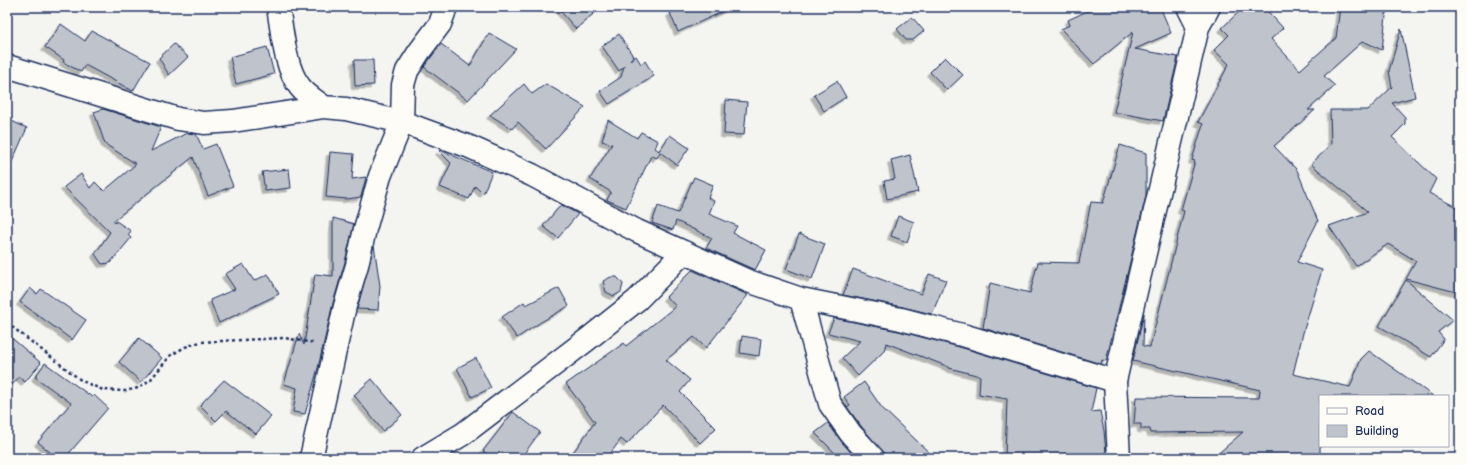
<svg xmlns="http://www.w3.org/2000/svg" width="1467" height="465" viewBox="0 0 1467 465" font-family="'Balsamiq Sans',sans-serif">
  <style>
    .building { fill: #bfc3cc; stroke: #1b2f5e; filter: url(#shadow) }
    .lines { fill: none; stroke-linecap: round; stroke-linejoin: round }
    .minor-casing { stroke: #1b2f5e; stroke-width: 25 }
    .tertiary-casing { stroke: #1b2f5e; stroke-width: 25 }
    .path { stroke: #1b2f5e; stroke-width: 2.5; stroke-dasharray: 3 3; stroke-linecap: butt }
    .minor { stroke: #fdfcf7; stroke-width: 22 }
    .tertiary { stroke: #fdfcf7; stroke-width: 22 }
  </style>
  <defs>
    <filter id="shadow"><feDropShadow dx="-3.5" dy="3.5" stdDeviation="0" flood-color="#0004"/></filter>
  </defs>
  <rect width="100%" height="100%" fill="#f4f4f1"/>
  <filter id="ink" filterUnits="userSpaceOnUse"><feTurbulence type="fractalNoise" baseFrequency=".025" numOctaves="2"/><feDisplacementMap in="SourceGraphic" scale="8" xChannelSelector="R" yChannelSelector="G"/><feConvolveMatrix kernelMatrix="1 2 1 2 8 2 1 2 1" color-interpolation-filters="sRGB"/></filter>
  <g filter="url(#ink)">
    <path class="building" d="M 557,7 L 601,7 L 576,29 Z
      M 683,7 L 733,7 L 678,32 L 670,13 Z
      M 1096,7 L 1163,7 L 1161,9 L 1171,33 L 1135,49 L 1178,57 L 1163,121 L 1114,112 L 1133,32 L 1094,64 L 1061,29 L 1070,25 L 1068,20 Z
      M 1244,7 L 1264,7 L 1283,28 L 1271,39 L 1300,70 L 1336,38 L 1340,7 L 1387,7 L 1382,50 L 1363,41 L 1324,76 L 1335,86 L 1308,110 L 1315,110 L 1274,146 L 1297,170 L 1318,221 L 1297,262 L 1322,270 L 1303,333 L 1293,374 L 1350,387 L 1361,359 L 1369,351 L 1433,396 L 1320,396 L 1320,458 L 1213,458 L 1243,432 L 1151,433 L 1150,429 L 1141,429 L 1141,424 L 1134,424 L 1136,397 L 1259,398 L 1260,390 L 1133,361 L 1144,313 L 1143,346 L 1150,347 L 1184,211 L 1181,210 L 1195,161 L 1192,160 L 1203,124 L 1198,122 L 1229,64 L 1214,50 L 1229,35 L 1222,28 Z
      M 912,17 L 924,31 L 913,40 L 906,40 L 897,29 Z
      M 61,24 L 85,41 L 92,31 L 150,62 L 133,91 L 85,65 L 81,72 L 63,62 L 64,60 L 45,47 Z
      M 1401,29 L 1415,97 L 1392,103 L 1405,117 L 1405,124 L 1392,137 L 1436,179 L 1429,193 L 1460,209 L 1460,293 L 1406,279 L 1416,261 L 1388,244 L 1356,266 L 1329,226 L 1368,212 L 1311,164 L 1331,145 L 1330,110 L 1368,110 L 1392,87 L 1389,71 Z
      M 489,33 L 516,49 L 468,100 L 424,67 L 441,44 L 470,66 Z
      M 619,34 L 633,56 L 630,60 L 636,56 L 641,64 L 645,61 L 654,76 L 609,104 L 600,91 L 621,77 L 624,66 L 619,71 L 602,46 Z
      M 174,44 L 188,57 L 169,75 L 159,58 Z
      M 267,47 L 274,74 L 236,84 L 230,57 Z
      M 945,57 L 963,75 L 947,90 L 930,72 Z
      M 354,60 L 373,60 L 374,85 L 355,86 Z
      M 837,81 L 846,97 L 824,111 L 814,95 Z
      M 524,84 L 532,94 L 546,84 L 585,107 L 546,149 L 518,122 L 512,129 L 490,115 Z
      M 726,100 L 747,102 L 744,135 L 724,134 Z
      M 103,109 L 161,127 L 151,151 L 187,133 L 196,134 L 203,149 L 216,144 L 233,186 L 208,196 L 193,157 L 113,221 L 115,223 L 116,221 L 131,231 L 128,235 L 131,238 L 110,263 L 102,264 L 95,254 L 110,232 L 64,187 L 81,174 L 90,188 L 95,182 L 104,191 L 136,164 L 105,144 L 94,112 Z
      M 7,119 L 27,128 L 7,173 Z
      M 608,120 L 637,138 L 641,132 L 658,141 L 655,148 L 659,151 L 670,135 L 689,148 L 677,165 L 660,152 L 657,158 L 651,156 L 626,208 L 607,200 L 611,192 L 590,179 L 612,144 L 602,141 Z
      M 1120,145 L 1146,153 L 1146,196 L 1106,361 L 1102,360 L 1101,364 L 983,328 L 990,283 L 1030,293 L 1038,262 L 1079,263 L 1091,202 L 1103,203 Z
      M 440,150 L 492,172 L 483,194 L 475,186 L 469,199 L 440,187 L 451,163 L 439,151 Z
      M 330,152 L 354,154 L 352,179 L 366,177 L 361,197 L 347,199 L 326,197 Z
      M 910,155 L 918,192 L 887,199 L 884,181 L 895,179 L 891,160 Z
      M 289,169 L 291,188 L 265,191 L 262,172 Z
      M 694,177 L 713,185 L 708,198 L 714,201 L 709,214 L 737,226 L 733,233 L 766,250 L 755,270 L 706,248 L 712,238 L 676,221 L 673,230 L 652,223 L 658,206 L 678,213 Z
      M 561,205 L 578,214 L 558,238 L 543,226 Z
      M 898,216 L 914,222 L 907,242 L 891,236 Z
      M 333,218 L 354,224 L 345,262 L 333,303 L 318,368 L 305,414 L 293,412 L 297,388 L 284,384 L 299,334 L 304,345 L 315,274 L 333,276 Z
      M 799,234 L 825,244 L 812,279 L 786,269 Z
      M 374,245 L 380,286 L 378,310 L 357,309 Z
      M 243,264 L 254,281 L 268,274 L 279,294 L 219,323 L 210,300 L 235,289 L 225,274 Z
      M 853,269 L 921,294 L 929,274 L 946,280 L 932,314 L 903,307 L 843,295 Z
      M 692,270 L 748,295 L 706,348 L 694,337 L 666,360 L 690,380 L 680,392 L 716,428 L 700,443 L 663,405 L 627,444 L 621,439 L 607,458 L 569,458 L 595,422 L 566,384 L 624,343 L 626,346 L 676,306 L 666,297 Z
      M 611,277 L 617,277 L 623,284 L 621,292 L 614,296 L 606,292 L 603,281 Z
      M 1406,280 L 1453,320 L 1438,332 L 1444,339 L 1431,357 L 1379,326 Z
      M 30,288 L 37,294 L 41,289 L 86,320 L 72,340 L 20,302 Z
      M 559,288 L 569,306 L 541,322 L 517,338 L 502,317 L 524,302 L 526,305 Z
      M 834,318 L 898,331 L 963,348 L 1096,388 L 1091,412 L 1100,411 L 1104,431 L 1106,453 L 1073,458 L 1005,458 L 1007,399 L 979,394 L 980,376 L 949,368 L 949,367 L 886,343 L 884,351 L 858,376 L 842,358 L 860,341 L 828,333 Z
      M 7,334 L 41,363 L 25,382 L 19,377 L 7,391 Z
      M 742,336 L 761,339 L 759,356 L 740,353 Z
      M 139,338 L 162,358 L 141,382 L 119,362 Z
      M 476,358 L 491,388 L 472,397 L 457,368 Z
      M 45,363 L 92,397 L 94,395 L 108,408 L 65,458 L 57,458 L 38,442 L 71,403 L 35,377 Z
      M 372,379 L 402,415 L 383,431 L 354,395 Z
      M 224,380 L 271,416 L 256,434 L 226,411 L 216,421 L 200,405 Z
      M 864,382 L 882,408 L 935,458 L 888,458 L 861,426 L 847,407 L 850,405 L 844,397 Z
      M 513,412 L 540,432 L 521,458 L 493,458 L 483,451 Z
      M 828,423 L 841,441 L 854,456 L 852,458 L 840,458 L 815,433 Z"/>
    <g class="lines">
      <defs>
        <path id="minor" d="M 278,7 C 282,30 285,69 300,87 C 306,95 316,101 324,107
          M 7,66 L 178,119 L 204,123 L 233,121 L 324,107 L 346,109 L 402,122 L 470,147 L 532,175 L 637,231 L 748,281 L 801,299 L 901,319 L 966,336 L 1115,381
          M 801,299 L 830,404 L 851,434 L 873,458
          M 311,458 L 345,306 L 357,265 L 365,229 L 380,176 L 402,122 L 403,85 L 407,71 L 419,52 L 440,24 L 446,7
          M 423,458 L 463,434 L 588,339 L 637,300 L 684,252"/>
        <path id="tertiary" d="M 1188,7 L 1198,27
          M 1119,458 L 1115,381 L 1198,27 L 1209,7"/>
      </defs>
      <use href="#minor" class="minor-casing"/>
      <use href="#tertiary" class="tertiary-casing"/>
      <path class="path" d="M 7,323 L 82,381 L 103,390 L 125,391 L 138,388 L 151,379 L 171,355 L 185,347 L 200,342 L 284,338 L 315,343"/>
      <use href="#minor" class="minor"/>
      <use href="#tertiary" class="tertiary"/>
    </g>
  </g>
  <rect width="1467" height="465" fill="none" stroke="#fdfcf7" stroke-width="24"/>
  <rect x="12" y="12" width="1443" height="441" fill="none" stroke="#1b2f5e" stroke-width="1.5" filter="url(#ink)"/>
  <rect x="1319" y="395" width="130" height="52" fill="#fdfcf7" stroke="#a3aaba"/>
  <rect x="1327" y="408" width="20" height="6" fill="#fdfcf7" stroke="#a3aaba"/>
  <text x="1355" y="415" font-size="12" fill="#1b2f5e">Road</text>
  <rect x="1327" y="425" width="20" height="12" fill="#bfc3cc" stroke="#a3aaba"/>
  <text x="1355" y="435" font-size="12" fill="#1b2f5e">Building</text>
</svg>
